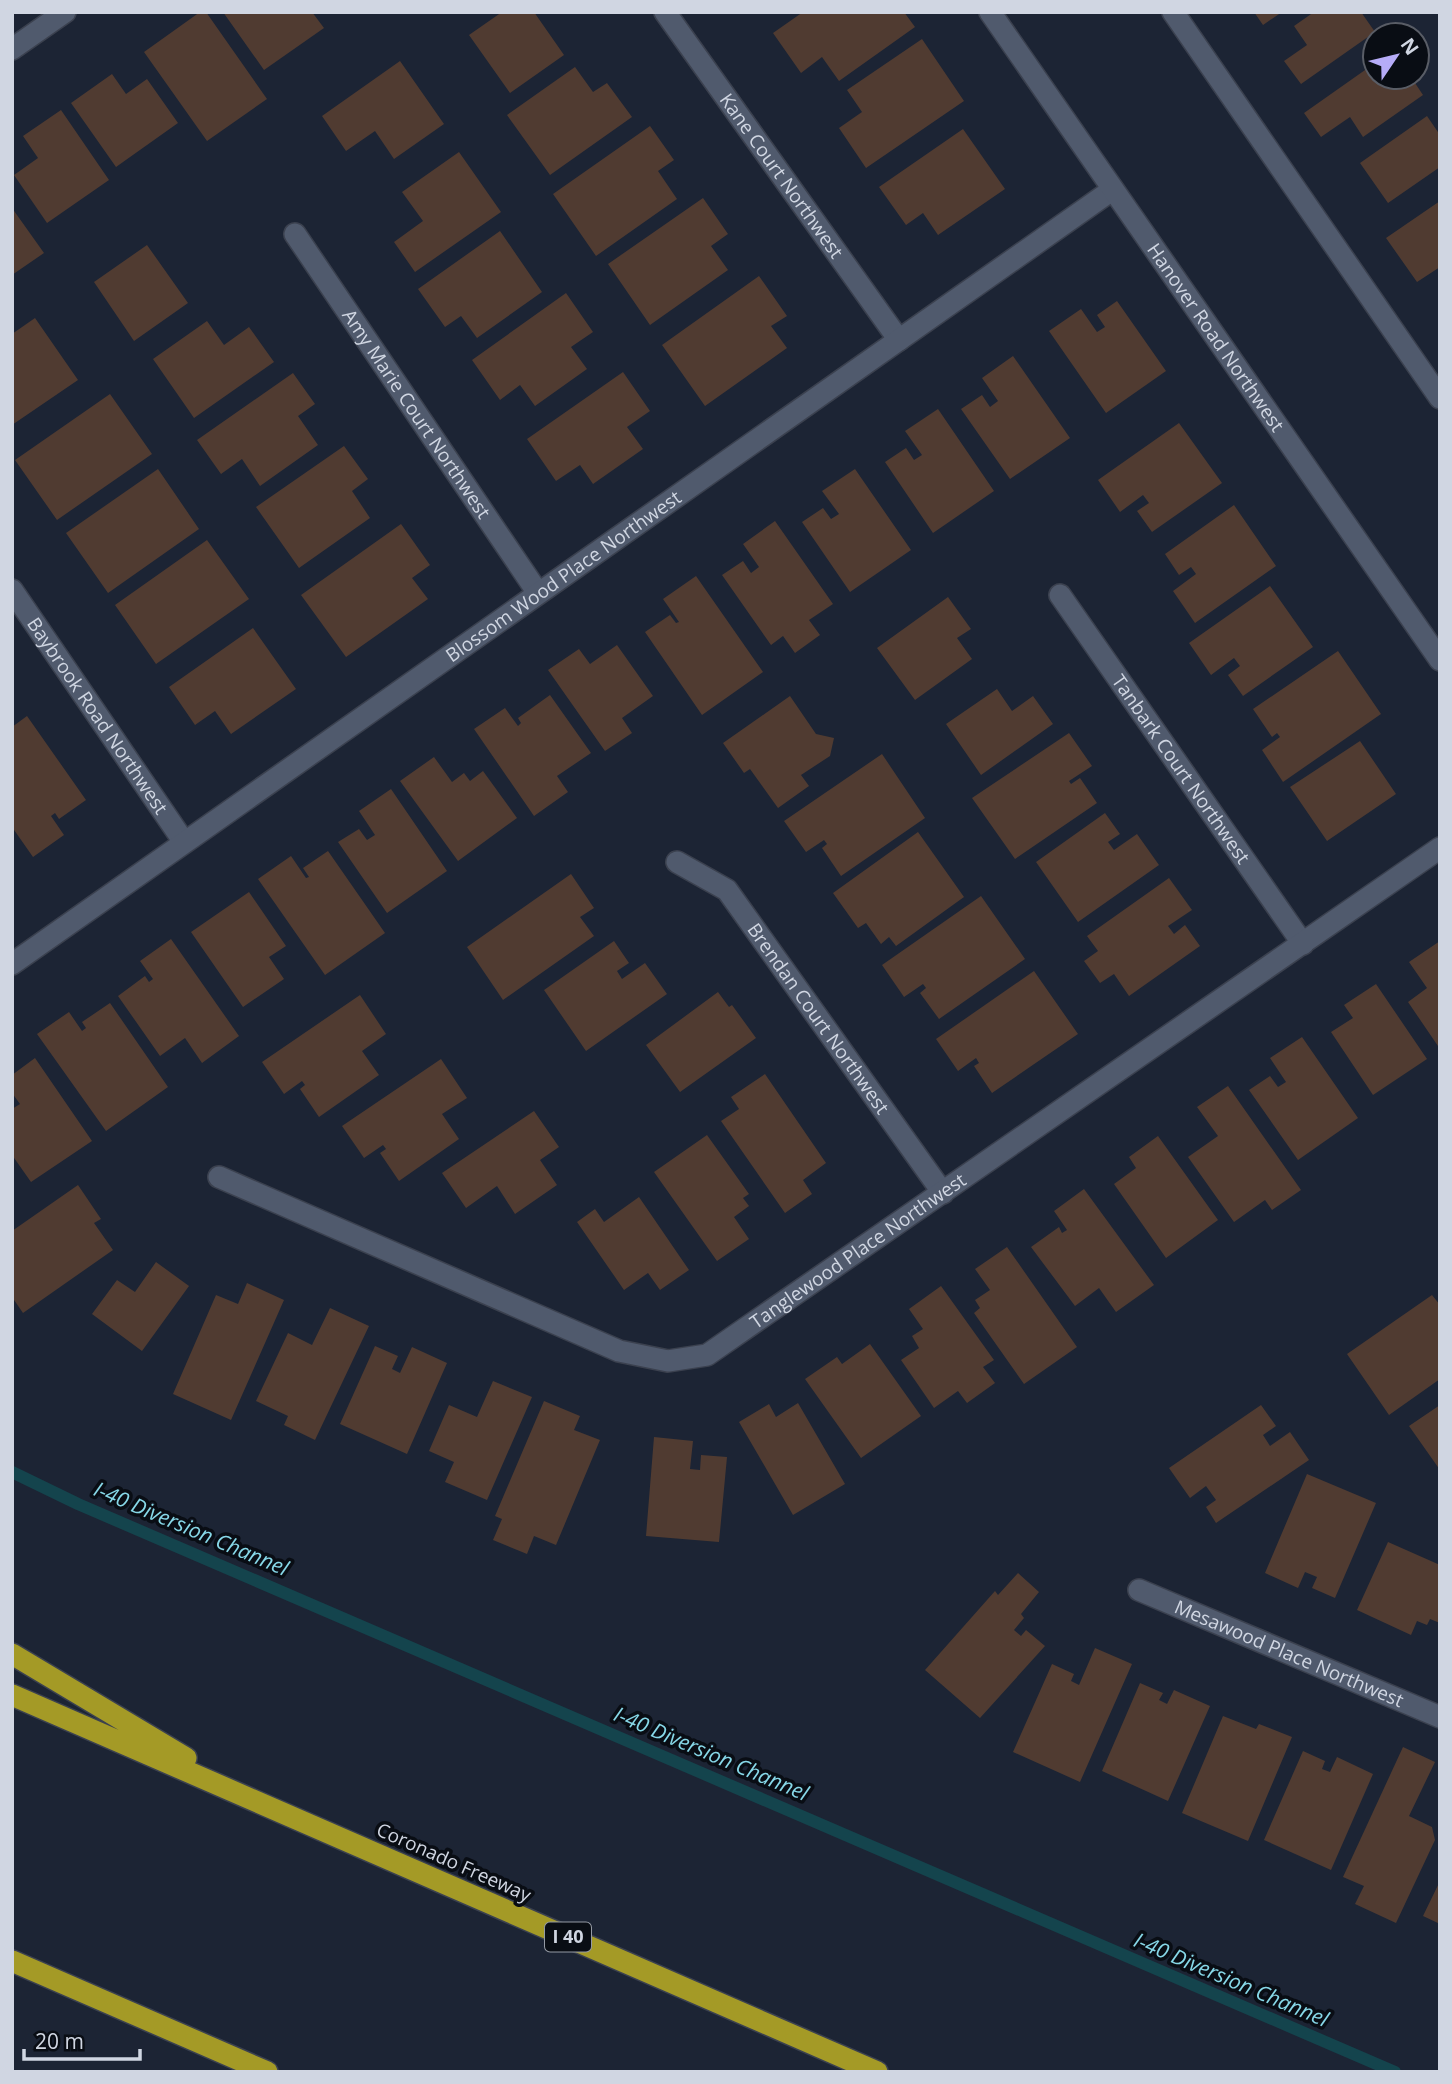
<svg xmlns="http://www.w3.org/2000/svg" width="1452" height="2084" viewBox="0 0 1452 2084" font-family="'Open Sans',sans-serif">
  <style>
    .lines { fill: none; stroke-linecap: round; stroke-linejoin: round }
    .stream { stroke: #14444d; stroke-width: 12 }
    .building { fill: #503b31 }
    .lane-casing { stroke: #3b414f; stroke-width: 24 }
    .street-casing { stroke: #3b414f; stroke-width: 24 }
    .secondary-casing { stroke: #3b414f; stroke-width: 24 }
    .highway-casing { stroke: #3b414f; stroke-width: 24 }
    .lane { stroke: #505a6d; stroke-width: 21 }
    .street { stroke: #505a6d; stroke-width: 21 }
    .secondary { stroke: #505a6d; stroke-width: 21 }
    .highway { stroke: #a49a26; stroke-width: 21 }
    .labels { text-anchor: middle; stroke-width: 7; stroke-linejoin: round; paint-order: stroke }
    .shield { fill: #090d14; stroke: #949aa4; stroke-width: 2 }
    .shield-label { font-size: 18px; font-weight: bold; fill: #d0d6e2 }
    .street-label { font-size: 19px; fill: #d0d6e2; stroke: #090d14 }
    .water-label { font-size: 21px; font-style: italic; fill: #87d8e8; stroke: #090d14 }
  </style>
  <rect width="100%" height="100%" fill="#1c2434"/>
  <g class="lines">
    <path class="stream" d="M 12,1472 L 78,1504 L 1395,2072"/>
  </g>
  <path class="building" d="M 200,12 L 206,12 L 267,99 L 207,141 L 144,52 Z
    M 223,12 L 312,12 L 324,28 L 264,70 Z
    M 502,12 L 534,12 L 564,55 L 510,93 L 469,35 Z
    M 803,12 L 904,12 L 915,27 L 839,81 L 822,57 L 801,73 L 773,33 Z
    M 1254,12 L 1282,12 L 1263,25 Z
    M 1314,12 L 1361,12 L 1375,32 L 1301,84 L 1284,61 L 1307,45 L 1294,26 Z
    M 922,39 L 964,101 L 866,168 L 839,128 L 862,112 L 847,90 Z
    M 400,61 L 444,124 L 394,159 L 375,131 L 346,151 L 322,116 Z
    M 1375,63 L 1375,77 L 1411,77 L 1423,95 L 1363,137 L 1350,117 L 1321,137 L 1304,113 Z
    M 575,67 L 593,92 L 607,83 L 632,117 L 550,175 L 507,115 Z
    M 112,74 L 126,94 L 147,79 L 178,123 L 116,167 L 71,103 Z
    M 61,110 L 109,180 L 47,223 L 14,175 L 38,158 L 23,136 Z
    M 1427,116 L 1440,135 L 1440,167 L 1388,203 L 1360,163 Z
    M 650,126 L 674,160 L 658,171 L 677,199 L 596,256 L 553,194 Z
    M 963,129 L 1005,189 L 938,235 L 923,213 L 906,225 L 879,187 Z
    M 459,152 L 501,212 L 415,272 L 394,242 L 423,221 L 402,192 Z
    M 703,198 L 728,234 L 711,246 L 728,270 L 650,325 L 608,264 Z
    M 1440,201 L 1440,267 L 1417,282 L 1386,238 Z
    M 12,208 L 44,253 L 12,275 Z
    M 500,231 L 542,292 L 477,338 L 461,316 L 445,327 L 418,289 Z
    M 147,245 L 188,303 L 134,341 L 94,282 Z
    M 759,276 L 787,316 L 771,326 L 787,348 L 705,406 L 662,345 Z
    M 566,293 L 593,332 L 571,347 L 587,369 L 535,406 L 520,385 L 500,400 L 472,360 Z
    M 1117,301 L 1166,371 L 1106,413 L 1049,331 L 1081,309 L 1097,332 L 1105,327 L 1097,315 Z
    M 35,318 L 78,380 L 12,425 L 12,334 Z
    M 207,321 L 224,345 L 249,327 L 274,362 L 194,418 L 153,359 Z
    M 1013,356 L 1070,438 L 1010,479 L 961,409 L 982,395 L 990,407 L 998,401 L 982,378 Z
    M 623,372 L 650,411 L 627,427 L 643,449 L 593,484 L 580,465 L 556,481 L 527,439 Z
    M 293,373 L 315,404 L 298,416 L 318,445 L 260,486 L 242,459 L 221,474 L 197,440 Z
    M 110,394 L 152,454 L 57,520 L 15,460 Z
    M 938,409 L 994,491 L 933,533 L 885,462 L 906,448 L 914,460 L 922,455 L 905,431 Z
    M 1179,423 L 1222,483 L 1152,532 L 1137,511 L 1149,503 L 1143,495 L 1120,512 L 1098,480 Z
    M 344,446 L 368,479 L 352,491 L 370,518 L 299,568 L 256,507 Z
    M 158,469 L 199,529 L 108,593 L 66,533 Z
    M 855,469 L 911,550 L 850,592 L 802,522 L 823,508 L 831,519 L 839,514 L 822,491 Z
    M 1234,505 L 1276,566 L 1195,623 L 1173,591 L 1196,574 L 1191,567 L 1179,575 L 1165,554 Z
    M 775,521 L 833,604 L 809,620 L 820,635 L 795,653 L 783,636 L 771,645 L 722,575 L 743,561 L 751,573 L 759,567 L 743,544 Z
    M 401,524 L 430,565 L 412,578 L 428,599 L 346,657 L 301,595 Z
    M 207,540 L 249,599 L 156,664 L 115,605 Z
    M 696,576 L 763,672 L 702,715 L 645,632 L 670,615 L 676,623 L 679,622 L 663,599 Z
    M 1270,586 L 1313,647 L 1243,696 L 1228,675 L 1240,666 L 1234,658 L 1211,675 L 1189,643 Z
    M 948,597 L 971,629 L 957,638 L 972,659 L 915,700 L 877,648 Z
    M 253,628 L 296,689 L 231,734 L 215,711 L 195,725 L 169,687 Z
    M 617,645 L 653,696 L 622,718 L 632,733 L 605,751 L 548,670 L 579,649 L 590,664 Z
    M 1338,651 L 1381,714 L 1283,782 L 1262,750 L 1280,737 L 1277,733 L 1272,737 L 1253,709 Z
    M 997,689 L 1012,711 L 1033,696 L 1053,724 L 981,775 L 946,724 Z
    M 550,695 L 591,753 L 557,776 L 568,792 L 534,816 L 474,729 L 505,708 L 518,726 L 521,723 L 518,718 Z
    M 790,696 L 816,734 L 834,738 L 830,756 L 801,775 L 809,786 L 778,808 L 750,769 L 744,773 L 723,743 Z
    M 27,716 L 86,800 L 59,819 L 55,813 L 51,816 L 64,835 L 33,857 L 12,827 L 12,727 Z
    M 1069,733 L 1092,766 L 1069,781 L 1071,784 L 1080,778 L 1097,803 L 1015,859 L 972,798 Z
    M 1360,741 L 1396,794 L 1327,841 L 1290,787 Z
    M 882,754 L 925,818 L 841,876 L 822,848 L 827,844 L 824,840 L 806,852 L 784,821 Z
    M 434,757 L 452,782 L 464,773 L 470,781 L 483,771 L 517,818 L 458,861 L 400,781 Z
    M 391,789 L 447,871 L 387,913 L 338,842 L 359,829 L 367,840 L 375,835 L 359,811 Z
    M 1105,813 L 1120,834 L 1108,842 L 1114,850 L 1137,834 L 1159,865 L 1078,922 L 1036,862 Z
    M 918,832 L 964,897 L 896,946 L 889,937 L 881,944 L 866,923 L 858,928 L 833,893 Z
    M 328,851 L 385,933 L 325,975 L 258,879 L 291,856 L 306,878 L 309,877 L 303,868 Z
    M 571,874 L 594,908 L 580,917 L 594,936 L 503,1000 L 467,947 Z
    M 1169,878 L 1192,910 L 1168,926 L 1174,934 L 1185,925 L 1200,946 L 1129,996 L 1114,974 L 1100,983 L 1084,961 L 1098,951 L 1087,936 Z
    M 249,892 L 286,946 L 269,957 L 284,979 L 243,1007 L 191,932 Z
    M 981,896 L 1025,959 L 939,1019 L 920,993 L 926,988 L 923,984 L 904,997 L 882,965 Z
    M 171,939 L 239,1036 L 202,1063 L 185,1038 L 160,1056 L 118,996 L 145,976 L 149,982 L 153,979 L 140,961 Z
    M 614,941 L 629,963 L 617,971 L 622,979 L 645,963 L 667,994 L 586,1051 L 544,990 Z
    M 1440,941 L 1440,1049 L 1408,1002 L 1427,988 L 1409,962 Z
    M 1034,971 L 1078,1034 L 992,1093 L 974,1066 L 979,1063 L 976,1058 L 958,1071 L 936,1039 Z
    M 1376,984 L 1427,1059 L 1373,1095 L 1331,1032 L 1353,1018 L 1344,1005 Z
    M 718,992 L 729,1007 L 732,1005 L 756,1038 L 680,1092 L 646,1045 Z
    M 360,995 L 386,1034 L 362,1051 L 379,1075 L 319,1117 L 300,1089 L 305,1085 L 302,1081 L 284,1094 L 262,1062 Z
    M 110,1003 L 168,1087 L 106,1131 L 37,1034 L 69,1012 L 82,1031 L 86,1028 L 82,1022 Z
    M 1302,1037 L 1358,1118 L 1298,1160 L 1249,1090 L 1270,1076 L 1278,1087 L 1286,1082 L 1270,1058 Z
    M 35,1058 L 92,1141 L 31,1182 L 12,1155 L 12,1109 L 20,1104 L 12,1093 L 12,1075 Z
    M 441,1059 L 467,1098 L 442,1114 L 459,1139 L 399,1181 L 380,1153 L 386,1149 L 383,1145 L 364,1158 L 342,1126 Z
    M 765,1074 L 826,1163 L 803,1180 L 812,1194 L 785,1213 L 721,1121 L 739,1109 L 731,1097 Z
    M 1228,1086 L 1301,1190 L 1272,1210 L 1265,1200 L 1234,1222 L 1188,1157 L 1218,1136 L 1197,1107 Z
    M 534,1111 L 559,1147 L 540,1160 L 557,1185 L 515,1214 L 497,1186 L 466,1208 L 442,1173 Z
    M 707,1135 L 749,1194 L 743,1198 L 749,1206 L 734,1217 L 749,1239 L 717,1261 L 654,1172 Z
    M 1158,1136 L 1218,1220 L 1166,1258 L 1114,1184 L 1136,1168 L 1129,1157 Z
    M 78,1185 L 101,1219 L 94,1223 L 113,1250 L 23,1313 L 12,1297 L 12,1231 Z
    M 1084,1189 L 1154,1285 L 1116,1312 L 1099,1288 L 1075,1306 L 1031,1247 L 1059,1227 L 1062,1233 L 1067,1230 L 1054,1211 Z
    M 639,1197 L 689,1270 L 660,1290 L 648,1273 L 624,1290 L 577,1222 L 595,1209 L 604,1222 Z
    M 1007,1247 L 1077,1347 L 1024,1384 L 974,1313 L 980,1308 L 975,1300 L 990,1290 L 975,1269 Z
    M 156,1262 L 189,1286 L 142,1351 L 92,1314 L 117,1280 L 135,1292 Z
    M 247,1283 L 284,1300 L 231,1420 L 173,1394 L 216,1295 L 238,1304 Z
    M 941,1286 L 994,1360 L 983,1367 L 995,1383 L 967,1403 L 958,1391 L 934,1408 L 901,1360 L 919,1348 L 912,1336 L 923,1329 L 909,1309 Z
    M 1432,1295 L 1440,1305 L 1440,1379 L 1389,1415 L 1347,1354 Z
    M 330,1308 L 369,1326 L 315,1440 L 284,1425 L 288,1416 L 256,1401 L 288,1333 L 312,1345 Z
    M 870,1344 L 921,1416 L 861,1458 L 805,1379 L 837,1357 L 842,1364 Z
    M 375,1346 L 398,1356 L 392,1369 L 400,1373 L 412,1347 L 447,1363 L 407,1454 L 340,1424 Z
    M 493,1381 L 532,1397 L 487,1500 L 445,1482 L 454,1462 L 429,1451 L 449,1405 L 477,1417 Z
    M 544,1401 L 580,1416 L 574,1430 L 600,1440 L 556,1545 L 534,1536 L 527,1554 L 493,1540 L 502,1519 L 495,1516 Z
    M 798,1403 L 845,1484 L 793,1515 L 739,1422 L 769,1404 L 776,1417 Z
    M 1261,1405 L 1276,1426 L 1263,1435 L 1270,1446 L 1290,1432 L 1309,1460 L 1216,1523 L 1206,1507 L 1216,1500 L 1206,1486 L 1190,1498 L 1169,1468 Z
    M 1440,1405 L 1440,1470 L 1409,1426 Z
    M 654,1437 L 693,1441 L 690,1469 L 700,1470 L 701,1455 L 727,1457 L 719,1542 L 646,1536 Z
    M 1307,1474 L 1376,1503 L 1335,1598 L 1312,1588 L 1317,1577 L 1305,1572 L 1298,1588 L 1265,1573 Z
    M 1388,1542 L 1440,1565 L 1440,1623 L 1430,1619 L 1427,1625 L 1417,1621 L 1411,1635 L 1357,1610 Z
    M 1018,1573 L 1039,1592 L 1021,1614 L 1024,1618 L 1014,1630 L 1021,1636 L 1026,1630 L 1045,1646 L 980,1718 L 925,1670 L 995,1591 L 998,1595 Z
    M 1095,1648 L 1132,1664 L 1080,1782 L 1013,1752 L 1052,1664 L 1074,1674 L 1071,1681 L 1079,1685 Z
    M 1140,1683 L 1163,1693 L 1159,1700 L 1167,1704 L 1174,1690 L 1210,1706 L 1168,1801 L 1102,1771 Z
    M 1223,1716 L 1256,1729 L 1259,1724 L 1292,1737 L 1248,1841 L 1182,1813 Z
    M 1403,1747 L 1435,1762 L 1409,1816 L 1432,1827 L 1435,1840 L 1396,1923 L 1355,1904 L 1364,1886 L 1343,1877 Z
    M 1303,1751 L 1325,1761 L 1322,1769 L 1330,1772 L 1337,1757 L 1373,1774 L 1331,1870 L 1264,1840 Z
    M 1440,1881 L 1440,1924 L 1423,1916 Z"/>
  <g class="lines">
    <defs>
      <path id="lane" d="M 1173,12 L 1440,398"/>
      <g id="street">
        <path id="s1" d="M 665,12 L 899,340"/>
        <path d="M 12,49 L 65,12"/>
        <path id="s2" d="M 295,234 L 538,593"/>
        <path id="s3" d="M 12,590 L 184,842"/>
        <path id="s4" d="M 1060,595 L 1303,944"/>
        <path id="s5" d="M 677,862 L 727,890 L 943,1193"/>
        <path id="s6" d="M 12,964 L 1112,190"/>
        <path id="s7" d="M 219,1177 L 619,1351 L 668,1361 L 707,1355 L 1440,848"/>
        <path id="s8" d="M 1139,1590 L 1440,1717"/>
      </g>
      <g id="secondary">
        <path id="s9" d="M 990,12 L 1440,660"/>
      </g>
      <path id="highway" d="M 12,1654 L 186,1758
        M 12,1695 L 877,2072
        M 12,1961 L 267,2072"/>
    </defs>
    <use href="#lane" class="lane-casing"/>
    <use href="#street" class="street-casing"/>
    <use href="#secondary" class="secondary-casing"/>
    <use href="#highway" class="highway-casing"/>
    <use href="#lane" class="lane"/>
    <use href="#street" class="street"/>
    <use href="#secondary" class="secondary"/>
    <use href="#highway" class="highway"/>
  </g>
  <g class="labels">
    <rect class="shield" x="545" y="1922.5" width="46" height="29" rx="5"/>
    <g class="shield-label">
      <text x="568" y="1943">I 40</text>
    </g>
    <g class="street-label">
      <text dy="7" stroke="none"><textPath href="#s1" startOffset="201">Kane Court Northwest</textPath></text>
      <text dy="7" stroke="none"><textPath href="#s9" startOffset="396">Hanover Road Northwest</textPath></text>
      <text dy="7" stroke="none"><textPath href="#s2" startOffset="217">Amy Marie Court Northwest</textPath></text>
      <text dy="7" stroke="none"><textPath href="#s6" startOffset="674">Blossom Wood Place Northwest</textPath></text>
      <text dy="7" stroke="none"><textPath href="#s3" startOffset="152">Baybrook Road Northwest</textPath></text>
      <text dy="7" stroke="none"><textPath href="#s4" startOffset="212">Tanbark Court Northwest</textPath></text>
      <text dy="7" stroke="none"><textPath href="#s5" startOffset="215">Brendan Court Northwest</textPath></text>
      <text dy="7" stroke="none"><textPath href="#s7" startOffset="709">Tanglewood Place Northwest</textPath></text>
      <text dy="7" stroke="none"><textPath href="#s8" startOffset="163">Mesawood Place Northwest</textPath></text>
      <text transform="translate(454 1862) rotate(24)" y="7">Coronado Freeway</text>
    </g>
    <g class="water-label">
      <text transform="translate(191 1529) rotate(23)" y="7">I-40 Diversion Channel</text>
      <text transform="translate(711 1754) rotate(23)" y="7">I-40 Diversion Channel</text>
      <text transform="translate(1231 1980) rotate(23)" y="7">I-40 Diversion Channel</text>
    </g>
  </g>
  <rect width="1452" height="2084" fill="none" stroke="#d0d6e2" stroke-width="28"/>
  <g transform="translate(1396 56) rotate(55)"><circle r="33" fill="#090d14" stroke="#595d66" stroke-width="2"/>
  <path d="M0-5L12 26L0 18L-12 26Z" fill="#b6acf8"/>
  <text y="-10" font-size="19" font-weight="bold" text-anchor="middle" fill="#d0d6e2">N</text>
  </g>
  <path d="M24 2049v10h116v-10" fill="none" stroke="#d0d6e2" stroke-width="3.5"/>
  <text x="35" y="2049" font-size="21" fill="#d0d6e2" stroke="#090d14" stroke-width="5" paint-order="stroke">20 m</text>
</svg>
